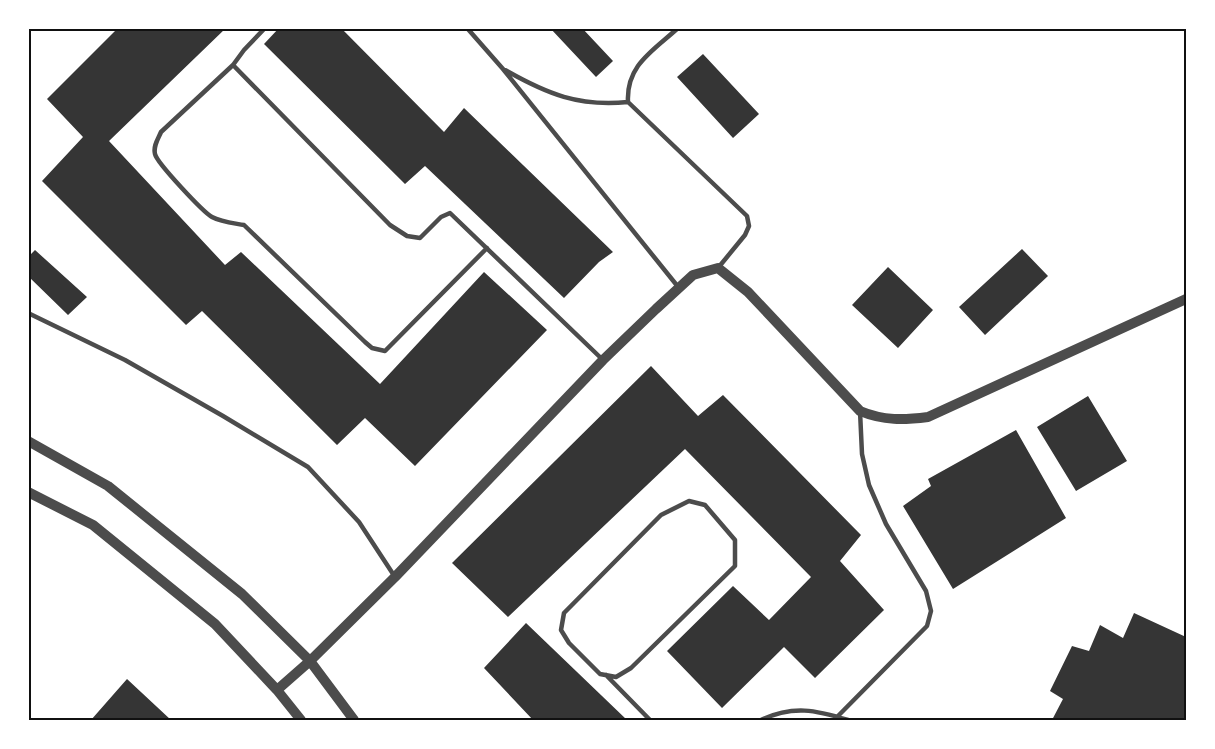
<svg xmlns="http://www.w3.org/2000/svg" width="1215" height="749" viewBox="0 0 1215 749" font-family="Spectral,serif">
  <style>
    .building { fill: #353535 }
    .lines { fill: none; stroke-linecap: round; stroke-linejoin: round }
    .service { stroke: #4c4c4c; stroke-width: 4.5 }
    .tertiary { stroke: #4c4c4c; stroke-width: 10 }
    .neatline { fill: none; stroke: #111; stroke-width: 2 }
  </style>
  <rect width="100%" height="100%" fill="#fff"/>
  <path class="building" d="M 118,28 L 226,28 L 109,141 L 225,265 L 241,252 L 380,384 L 484,272 L 547,330 L 415,466 L 365,418 L 337,445 L 202,311 L 186,325 L 42,181 L 83,137 L 47,99 Z
    M 279,28 L 341,28 L 444,132 L 464,108 L 613,252 L 599,262 L 564,298 L 425,166 L 405,184 L 264,44 Z
    M 550,28 L 582,28 L 613,61 L 596,77 Z
    M 703,54 L 759,114 L 733,138 L 677,77 Z
    M 1022,249 L 1048,276 L 985,335 L 959,307 Z
    M 35,250 L 87,297 L 68,315 L 28,276 L 28,257 Z
    M 888,267 L 933,310 L 898,348 L 852,305 Z
    M 651,366 L 698,416 L 723,395 L 861,535 L 840,561 L 884,610 L 815,678 L 784,647 L 722,708 L 667,651 L 733,586 L 769,620 L 811,577 L 685,449 L 508,617 L 452,563 Z
    M 1088,396 L 1127,461 L 1076,491 L 1037,427 Z
    M 1016,430 L 1066,518 L 953,589 L 903,506 L 931,486 L 928,479 Z
    M 1134,613 L 1186,637 L 1186,720 L 1052,720 L 1063,699 L 1050,691 L 1072,646 L 1089,651 L 1100,625 L 1123,638 Z
    M 526,623 L 627,720 L 533,720 L 484,668 Z
    M 127,679 L 171,720 L 91,720 Z"/>
  <g class="lines">
    <path class="service" d="M 265,28 L 244,50 L 233,65 L 161,132 C 158,139 153,146 155,154 C 157,163 203,212 212,217 C 221,222 233,223 244,225 L 365,342 L 372,348 L 385,351 L 487,248
      M 467,28 L 503,69 L 679,288
      M 678,28 C 653,51 626,65 628,102 L 747,216 L 749,226 L 745,235 L 718,268
      M 233,65 L 390,225 L 407,236 L 420,238 L 441,217 L 450,213 L 603,360
      M 505,70 C 547,94 579,107 628,102
      M 28,313 L 125,360 L 223,416 L 308,467 L 359,522 L 395,577
      M 689,501 L 705,505 L 735,540 L 735,566 L 631,668 L 616,677 L 600,674 L 569,643 L 561,630 L 564,613 L 661,515 Z
      M 606,675 L 650,720
      M 837,717 L 927,626 L 931,611 L 926,591 L 886,524 L 869,485 L 862,454 L 860,411
      M 761,720 C 793,705 816,710 848,720"/>
    <path class="tertiary" d="M 28,441 L 108,486 L 242,594 L 310,661 L 354,720
      M 28,492 L 93,525 L 215,624 L 277,690 L 301,720
      M 277,690 L 310,661 L 395,577 L 603,360 L 656,309 L 693,275 L 718,268 L 748,292 L 860,411 C 884,421 904,420 928,417 L 1186,299"/>
  </g>
  <rect width="1215" height="749" fill="none" stroke="#ffffff" stroke-width="60"/>
  <rect x="30" y="30" width="1155" height="689" class="neatline"/>
</svg>
